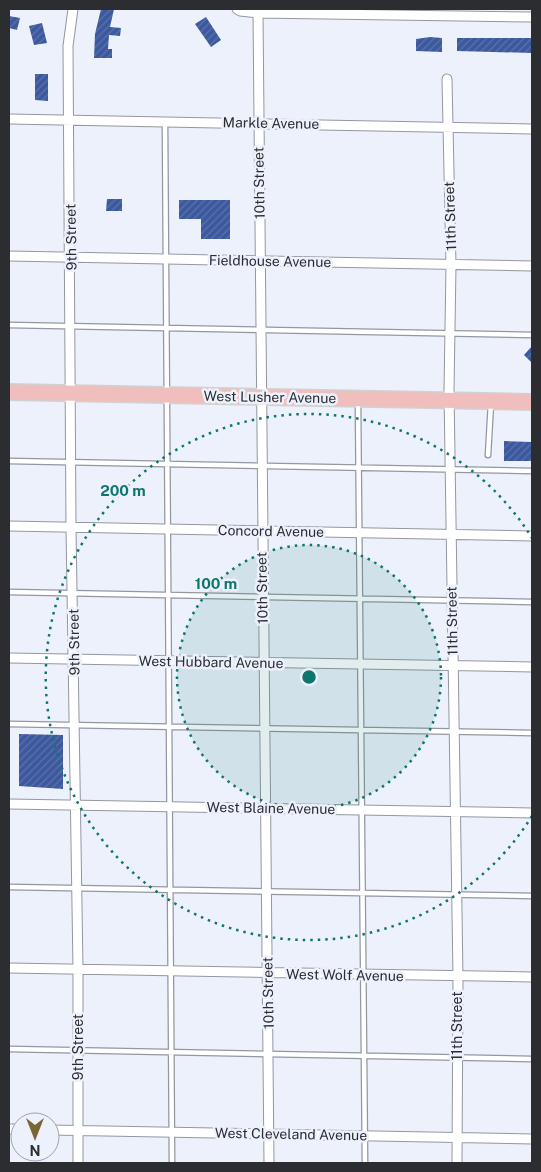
<svg xmlns="http://www.w3.org/2000/svg" width="541" height="1172" viewBox="0 0 541 1172" font-family="'Public Sans',sans-serif">
  <style>
    .building { fill: url(#building-hatch) }
    .lines { fill: none; stroke-linecap: round; stroke-linejoin: round }
    .lane-casing { stroke: #9397a0; stroke-width: 7 }
    .street-casing { stroke: #9397a0; stroke-width: 11 }
    .primary-casing { stroke: #d0d1d2; stroke-width: 18 }
    .lane { stroke: #fff; stroke-width: 4.5 }
    .street { stroke: #fff; stroke-width: 9 }
    .primary { stroke: #f1bebe; stroke-width: 15 }
    .ring { fill: none; stroke: #0f766e; stroke-width: 2.5; stroke-dasharray: 2.5 5 }
    .labels { text-anchor: middle; stroke-width: 5; stroke-linejoin: round; paint-order: stroke }
    .street-label { font-size: 14px; fill: #2b2d31; stroke: #ecf1fb }
    .centre { fill: #0f766e; stroke: #ecf1fb; stroke-width: 2.5 }
    .ring-label { font-size: 15px; text-anchor: middle; font-weight: bold; fill: #0f766e; stroke: #ecf1fb; stroke-width: 5; stroke-linejoin: round; paint-order: stroke }
  </style>
  <defs>
    <pattern id="building-hatch" width="6" height="6" patternUnits="userSpaceOnUse" patternTransform="scale(1.25)"><rect width="6" height="6" fill="#3c59a0"/><path d="M-1 1l2-2M0 6l6-6M5 7l2-2" fill="none" stroke="#5d73a8"/></pattern>
  </defs>
  <rect width="100%" height="100%" fill="#ecf1fb"/>
  <path class="building" d="M 101,9 L 114,9 L 110,27 L 121,28 L 120,36 L 109,35 L 108,49 L 112,49 L 112,58 L 94,58 L 95,34 Z
    M 9,16 L 20,18 L 17,30 L 9,28 Z
    M 206,17 L 221,40 L 211,47 L 195,24 Z
    M 42,23 L 47,43 L 34,45 L 29,26 Z
    M 430,37 L 442,38 L 442,52 L 416,51 L 416,39 Z
    M 457,38 L 532,38 L 532,53 L 457,51 Z
    M 35,74 L 48,74 L 48,101 L 35,100 Z
    M 107,199 L 122,199 L 122,211 L 106,211 Z
    M 179,200 L 230,200 L 230,239 L 201,239 L 201,219 L 179,219 Z
    M 532,346 L 532,363 L 524,355 Z
    M 504,441 L 532,442 L 532,461 L 504,461 Z
    M 19,734 L 63,735 L 63,789 L 19,786 Z"/>
  <g class="lines">
    <defs>
      <path id="lane" d="M 165,122 L 172,1163
        M 9,325 L 532,335
        M 358,402 L 365,1163
        M 488,455 L 491,403
        M 9,461 L 532,471
        M 9,592 L 532,602
        M 9,724 L 532,733
        M 9,887 L 532,896
        M 9,1049 L 532,1059"/>
      <path id="street" d="M 73,9 L 68,46 L 71,527 L 78,969 L 78,1163
        M 237,9 L 240,11 L 258,13 L 532,17
        M 258,13 L 269,1163
        M 447,79 L 451,265 L 449,391 L 458,977 L 457,1163
        M 9,119 L 532,129
        M 9,256 L 532,266
        M 9,526 L 532,536
        M 9,658 L 532,667
        M 9,804 L 532,813
        M 9,968 L 532,977
        M 9,1129 L 20,1129
        M 50,1130 L 532,1139"/>
      <path id="primary" d="M 9,392 L 532,402"/>
    </defs>
    <use href="#lane" class="lane-casing"/>
    <use href="#street" class="street-casing"/>
    <use href="#primary" class="primary-casing"/>
    <use href="#lane" class="lane"/>
    <use href="#street" class="street"/>
    <use href="#primary" class="primary"/>
  </g>
  <circle cx="309" cy="677" r="132" fill="#0f766e" fill-opacity=".12"/>
  <g class="ring">
    <circle cx="309" cy="677" r="132"/>
    <path d="M532 816A263 263 0 1 1 532 538"/>
  </g>
  <g class="labels">
    <g class="street-label">
      <text transform="translate(271 123) rotate(1)" y="5">Markle Avenue</text>
      <text transform="translate(259 183) rotate(-91)" y="5">10th Street</text>
      <text transform="translate(450 216) rotate(-92)" y="5">11th Street</text>
      <text transform="translate(71 237) rotate(-91)" y="5">9th Street</text>
      <text transform="translate(270 261) rotate(1)" y="5">Fieldhouse Avenue</text>
      <text transform="translate(270 397) rotate(1)" y="5">West Lusher Avenue</text>
      <text transform="translate(271 531) rotate(1)" y="5">Concord Avenue</text>
      <text transform="translate(262 588) rotate(-91)" y="5">10th Street</text>
      <text transform="translate(452 621) rotate(-91)" y="5">11th Street</text>
      <text transform="translate(74 642) rotate(-91)" y="5">9th Street</text>
      <text transform="translate(211 662) rotate(1)" y="5">West Hubbard Avenue</text>
      <text transform="translate(271 808) rotate(1)" y="5">West Blaine Avenue</text>
      <text transform="translate(345 975) rotate(1)" y="5">West Wolf Avenue</text>
      <text transform="translate(268 993) rotate(-91)" y="5">10th Street</text>
      <text transform="translate(457 1026) rotate(-90)" y="5">11th Street</text>
      <text transform="translate(78 1047) rotate(-90)" y="5">9th Street</text>
      <text transform="translate(291 1134) rotate(1)" y="5">West Cleveland Avenue</text>
    </g>
  </g>
  <circle cx="309" cy="677" r="8" class="centre"/>
  <g class="ring-label">
    <text x="123" y="496">200 m</text>
    <text x="216" y="589">100 m</text>
  </g>
  <rect width="541" height="1172" fill="none" stroke="#2b2d31" stroke-width="20"/>
  <g transform="translate(35 1137) rotate(180)"><circle r="24" fill="#ecf1fb" stroke="#9fa3aa"/>
  <path d="M0-4L9 19L0 12L-9 19Z" fill="#7a6534"/>
  <text y="-8" font-size="14" font-weight="bold" text-anchor="middle" fill="#2b2d31">N</text>
  </g>
</svg>
